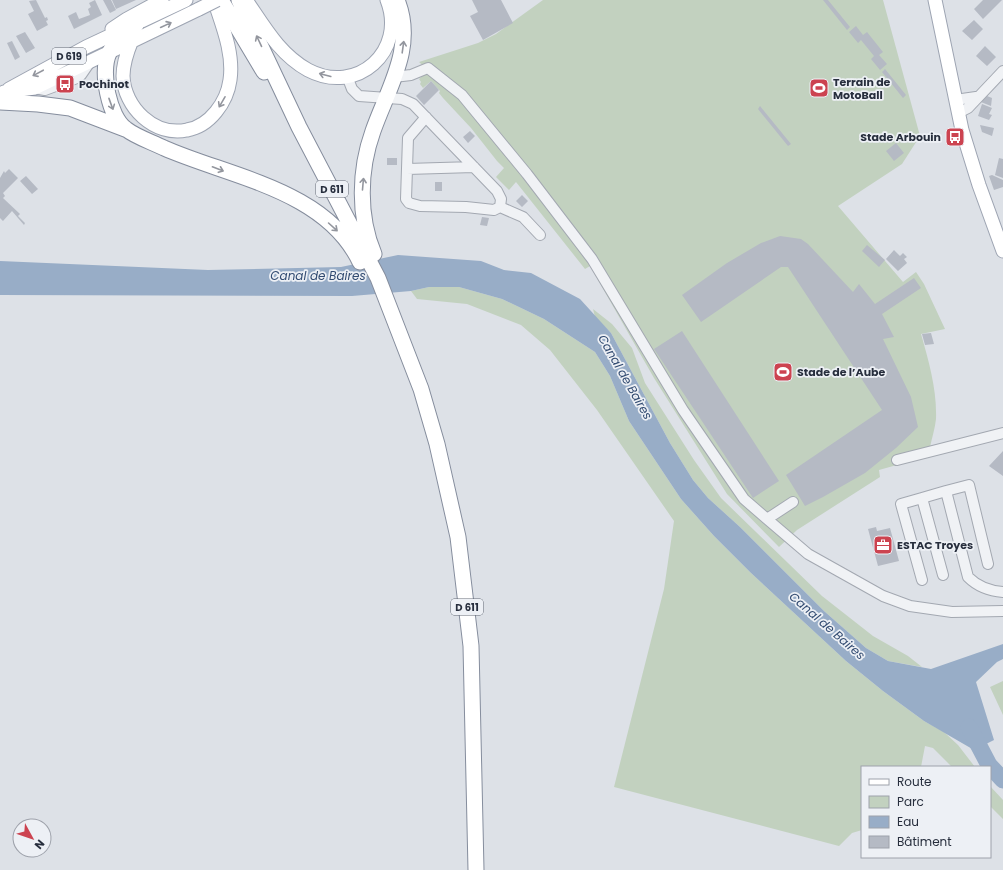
<svg xmlns="http://www.w3.org/2000/svg" width="1003" height="870" viewBox="0 0 1003 870" font-family="Poppins,sans-serif">
  <style>
    .green { fill: #c2d1bf }
    .water { fill: #98adc7 }
    .lines { fill: none; stroke-linecap: round; stroke-linejoin: round }
    .river { stroke: #98adc7; stroke-width: 17 }
    .building { fill: #b5bac4 }
    .minor-casing { stroke: #a3a8b1; stroke-width: 12 }
    .major-casing { stroke: #9da4b2; stroke-width: 15 }
    .highway-casing { stroke: #858d9d; stroke-width: 17 }
    .minor { stroke: #f0f2f5; stroke-width: 10 }
    .major { stroke: #fff; stroke-width: 13 }
    .highway { stroke: #fff; stroke-width: 15 }
    .major-bridge-casing { stroke: #9da4b2; stroke-width: 15; stroke-linecap: butt }
    .major-bridge { stroke: #fff; stroke-width: 13 }
    .oneway { stroke: #93969e }
    .labels { text-anchor: middle; stroke-width: 3.5; stroke-linejoin: round; paint-order: stroke }
    .shield { fill: #edf0f5; stroke: #626874; stroke-width: 1 }
    .shield-label { font-size: 10px; font-weight: bold; fill: #272e3d }
    .poi-label { font-size: 11px; font-weight: bold; fill: #272e3d; stroke: #edf0f5; text-anchor: start }
    .water-label { font-size: 12px; font-style: italic; fill: #324b71; stroke: #edf0f5 }
  </style>
  <rect width="100%" height="100%" fill="#dde1e7"/>
  <path class="green" d="M 543,0 L 883,0 L 920,136 L 902,164 L 838,206 L 903,282 L 916,272 L 924,284 L 945,329 L 921,334 C 929,362 937,390 936,419 C 935,428 932,438 930,447 L 936,454 L 879,470 L 880,477 L 797,530 L 779,547 L 727,494 L 654,378 L 590,266 L 585,269 L 516,182 L 509,190 L 496,177 L 504,168 L 497,161 L 471,128 L 443,98 L 439,93 L 440,91 L 431,81 L 423,88 L 420,84 L 421,82 L 419,79 L 428,70 L 419,62 L 478,43 L 496,34 Z
    M 429,287 L 459,287 L 502,299 L 544,319 L 595,352 L 610,376 L 629,421 L 681,499 L 714,536 L 751,573 L 846,661 L 883,691 L 924,721 L 944,732 L 958,745 L 975,767 L 952,767 L 933,748 L 925,746 L 921,767 L 862,767 L 862,830 L 852,833 L 839,846 L 614,787 L 664,589 L 674,521 L 597,410 L 550,350 L 521,325 L 467,304 L 417,299 L 411,291 Z
    M 593,309 L 612,324 L 632,348 L 645,383 L 694,460 L 721,498 L 822,596 L 873,636 L 908,656 L 922,667 L 888,661 L 866,648 L 824,611 L 740,527 L 708,498 L 693,480 L 670,443 L 611,333 L 595,317 Z
    M 1003,681 L 1003,715 L 990,687 Z
    M 990,786 L 1003,800 L 1003,819 L 990,806 Z"/>
  <path class="water" d="M 398,255 L 481,261 L 504,270 L 531,273 L 580,299 L 611,333 L 670,443 L 693,480 L 708,498 L 740,527 L 824,611 L 866,648 L 888,661 L 931,669 L 1003,644 L 1003,659 L 997,662 L 976,682 L 994,740 L 974,750 L 924,721 L 883,691 L 846,661 L 751,573 L 714,536 L 681,499 L 629,421 L 610,376 L 595,352 L 544,319 L 502,299 L 459,287 L 429,287 L 411,291 L 352,296 L 0,295 L 0,261 L 208,270 L 341,267 Z"/>
  <g class="lines">
    <path class="river" d="M 969,727 L 989,765 L 1003,780"/>
  </g>
  <path class="building" d="M 36,0 L 45,18 L 47,17 L 48,20 L 46,21 L 48,25 L 37,31 L 28,14 L 34,11 L 29,1 Z
    M 95,0 L 102,15 L 74,29 L 68,16 L 76,12 L 79,19 L 90,15 L 88,9 L 91,7 L 89,3 Z
    M 103,0 L 111,0 L 116,10 L 110,13 Z
    M 112,0 L 136,0 L 116,9 Z
    M 472,0 L 501,0 L 513,23 L 483,40 L 470,16 L 478,12 Z
    M 823,0 L 828,0 L 850,27 L 847,30 Z
    M 983,0 L 1002,0 L 983,19 L 974,9 Z
    M 974,20 L 983,29 L 972,40 L 962,31 Z
    M 856,26 L 863,35 L 867,32 L 883,52 L 879,55 L 887,64 L 880,70 L 871,59 L 874,56 L 861,40 L 858,43 L 849,32 Z
    M 25,32 L 35,48 L 26,53 L 16,36 Z
    M 12,41 L 20,57 L 15,60 L 7,43 Z
    M 985,46 L 996,57 L 987,66 L 976,56 Z
    M 885,69 L 906,95 L 903,98 L 882,72 Z
    M 431,81 L 439,90 L 424,105 L 416,96 Z
    M 987,96 L 992,98 L 991,106 L 981,102 Z
    M 982,104 L 992,108 L 989,114 L 992,115 L 989,120 L 978,116 Z
    M 760,106 L 791,144 L 788,146 L 758,109 Z
    M 980,125 L 994,128 L 992,136 L 982,132 Z
    M 470,131 L 475,136 L 468,143 L 463,137 Z
    M 896,143 L 904,153 L 894,161 L 886,151 Z
    M 387,158 L 397,158 L 397,165 L 387,165 Z
    M 999,158 L 1003,159 L 1003,178 L 995,175 Z
    M 9,169 L 18,178 L 3,193 L 5,196 L 3,198 L 20,214 L 18,216 L 25,223 L 24,225 L 12,211 L 3,221 L 0,218 L 0,178 L 4,171 L 5,173 Z
    M 992,175 L 1003,180 L 1003,187 L 994,190 L 989,176 Z
    M 26,176 L 38,189 L 32,194 L 20,181 Z
    M 435,182 L 442,182 L 442,191 L 435,191 Z
    M 522,195 L 528,201 L 522,207 L 516,201 Z
    M 482,217 L 489,218 L 487,226 L 480,225 Z
    M 780,236 L 801,239 L 808,244 L 853,292 L 859,284 L 875,304 L 914,278 L 921,288 L 882,314 L 894,337 L 883,339 L 911,397 L 918,427 L 896,448 L 865,473 L 823,497 L 805,506 L 786,475 L 882,410 L 788,267 L 781,267 L 701,322 L 682,295 L 727,263 L 761,243 Z
    M 867,245 L 885,260 L 879,267 L 862,251 Z
    M 894,250 L 900,256 L 903,253 L 907,257 L 904,259 L 907,263 L 898,271 L 886,259 Z
    M 682,331 L 779,481 L 753,498 L 654,349 Z
    M 931,333 L 934,344 L 925,345 L 922,334 Z
    M 1003,451 L 1003,476 L 989,466 Z
    M 876,527 L 877,531 L 890,528 L 899,561 L 878,566 L 868,529 Z"/>
  <g class="lines">
    <defs>
      <path id="minor" d="M 347,76 L 352,89 L 359,96 L 402,99 L 413,104 L 497,191 L 501,199 L 500,207 L 494,210 L 466,207 L 420,206 L 409,203 L 406,199 L 408,138 L 426,117
        M 394,77 L 411,75 L 428,68 L 462,95 L 527,174 L 592,259 L 683,410 L 744,499 L 767,519
        M 35,88 L 45,90 L 77,78 L 81,75 L 90,62
        M 955,100 L 976,97
        M 958,113 L 968,108 L 1003,71
        M 407,169 L 474,167
        M 500,207 L 523,217 L 540,235
        M 897,460 L 1003,433
        M 922,498 L 901,504 L 922,580
        M 793,502 L 767,519 L 808,554 L 883,596 L 910,606 L 952,612 L 1003,611
        M 988,564 L 969,485 L 946,491 L 968,577 C 977,586 990,591 1003,592
        M 943,575 L 922,498 L 946,491"/>
      <path id="major" d="M 246,0 C 264,26 279,54 308,70 C 357,96 407,51 387,0
        M 935,0 L 962,130 L 979,185 L 1003,251
        M 112,29 L 127,19 L 162,0
        M 132,40 C 127,52 123,63 123,76 C 124,107 154,137 187,130 C 210,126 227,102 230,80 C 234,53 222,25 214,0
        M 9,89 L 86,47 L 186,0
        M 4,92 L 35,88 L 199,9"/>
      <path id="highway" d="M 221,0 L 264,72
        M 239,0 L 299,127 L 378,278 L 421,389 L 437,444 L 458,537 L 471,646 L 476,870
        M 136,25 C 129,32 112,45 109,53 C 100,72 109,117 126,129 C 136,137 152,142 164,148 C 230,177 326,190 360,262
        M 0,102 L 38,104 L 70,108 L 125,129
        M 374,254 C 358,216 359,170 373,131 C 388,88 416,47 397,0"/>
    </defs>
    <use href="#minor" class="minor-casing"/>
    <use href="#major" class="major-casing"/>
    <use href="#highway" class="highway-casing"/>
    <use href="#minor" class="minor"/>
    <use href="#major" class="major"/>
    <use href="#highway" class="highway"/>
    <defs>
      <path id="major-bridge" d="M 199,9 L 217,0"/>
    </defs>
    <use href="#major-bridge" class="major-bridge-casing"/>
    <use href="#major-bridge" class="major-bridge"/>
  </g>
  <defs><path id="oneway-shaft" d="M-6 0H5M1.5-3L5.5 0L1.5 3" fill="none" stroke-width="1.6" stroke-linecap="round" stroke-linejoin="round"/></defs>
  <g class="oneway">
    <use href="#oneway-shaft" transform="translate(166 25) rotate(-25)"/>
    <use href="#oneway-shaft" transform="translate(259 41) rotate(-115)"/>
    <use href="#oneway-shaft" transform="translate(403 47) rotate(-82)"/>
    <use href="#oneway-shaft" transform="translate(38 73) rotate(152)"/>
    <use href="#oneway-shaft" transform="translate(325 75) rotate(-165)"/>
    <use href="#oneway-shaft" transform="translate(222 102) rotate(120)"/>
    <use href="#oneway-shaft" transform="translate(111 104) rotate(70)"/>
    <use href="#oneway-shaft" transform="translate(218 169) rotate(21)"/>
    <use href="#oneway-shaft" transform="translate(363 184) rotate(-85)"/>
    <use href="#oneway-shaft" transform="translate(333 227) rotate(42)"/>
  </g>
  <defs>
    <symbol id="bus-square" viewBox="-11 -11 22 22"><rect x="-9" y="-9" width="18" height="18" rx="4" fill="#cc4350" stroke="#edf0f5"/><path d="M-5-6H5V4H4V6H2V4H-2V6H-4V4H-5ZM-3.5-4V0h7V-4ZM-3.5 1.2v1.5H-2V1.2ZM2 1.2v1.5H3.5V1.2Z" fill="#fff"/></symbol>
    <symbol id="stadium-square" viewBox="-11 -11 22 22"><rect x="-9" y="-9" width="18" height="18" rx="4" fill="#cc4350" stroke="#edf0f5"/><path d="M0-5a6.5 5 0 1 0 0 10a6.5 5 0 1 0 0-10ZM-3.5-1.8h7v3.6h-7Z" fill="#fff"/></symbol>
    <symbol id="office-square" viewBox="-11 -11 22 22"><rect x="-9" y="-9" width="18" height="18" rx="4" fill="#cc4350" stroke="#edf0f5"/><path d="M-6-3h4V-5.5h4V-3h4V5H-6ZM-1-4.5V-3h2v-1.5ZM-6 0V1H6V0Z" fill="#fff"/></symbol>
  </defs>
  <g fill-rule="evenodd">
    <use href="#bus-square" x="54" y="73" width="22" height="22"/>
    <use href="#stadium-square" x="808" y="77" width="22" height="22"/>
    <use href="#bus-square" x="944" y="126" width="22" height="22"/>
    <use href="#stadium-square" x="772" y="361" width="22" height="22"/>
    <use href="#office-square" x="872" y="534" width="22" height="22"/>
  </g>
  <g class="labels">
    <g class="shield">
      <rect x="52" y="48" width="34" height="16" rx="3"/>
      <rect x="316" y="181" width="32" height="16" rx="3"/>
      <rect x="451" y="599" width="32" height="16" rx="3"/>
    </g>
    <g class="shield-label">
      <text x="69" y="60">D 619</text>
      <text x="332" y="193">D 611</text>
      <text x="467" y="611">D 611</text>
    </g>
    <g class="poi-label">
      <text x="833" y="86">Terrain de<tspan x="833" dy="13">MotoBall</tspan></text>
      <text x="79" y="88">Pochinot</text>
      <text x="941" y="141" text-anchor="end">Stade Arbouin</text>
      <text x="797" y="376">Stade de l’Aube</text>
      <text x="897" y="549">ESTAC Troyes</text>
    </g>
    <g class="water-label">
      <text x="318" y="280">Canal de Baires</text>
      <text transform="translate(625 377) rotate(60)" y="4">Canal de Baires</text>
      <text transform="translate(827 626) rotate(41)" y="4">Canal de Baires</text>
    </g>
  </g>
  <rect x="861" y="766" width="130" height="92" fill="#edf0f5" stroke="#9ea2ab"/>
  <rect x="869" y="779" width="20" height="6" fill="#ffffff" stroke="#9ea2ab"/>
  <text x="897" y="786" font-size="12" fill="#272e3d">Route</text>
  <rect x="869" y="796" width="20" height="12" fill="#c2d1bf" stroke="#9ea2ab"/>
  <text x="897" y="806" font-size="12" fill="#272e3d">Parc</text>
  <rect x="869" y="816" width="20" height="12" fill="#98adc7" stroke="#9ea2ab"/>
  <text x="897" y="826" font-size="12" fill="#272e3d">Eau</text>
  <rect x="869" y="836" width="20" height="12" fill="#b5bac4" stroke="#9ea2ab"/>
  <text x="897" y="846" font-size="12" fill="#272e3d">Bâtiment</text>
  <g transform="translate(32 838) rotate(130)"><circle r="19" fill="#edf0f5" stroke="#9ea2ab"/>
  <path d="M0-3L7 15L0 10L-7 15Z" fill="#cc4350"/>
  <text y="-6" font-size="11" font-weight="bold" text-anchor="middle" fill="#272e3d">N</text>
  </g>
</svg>
